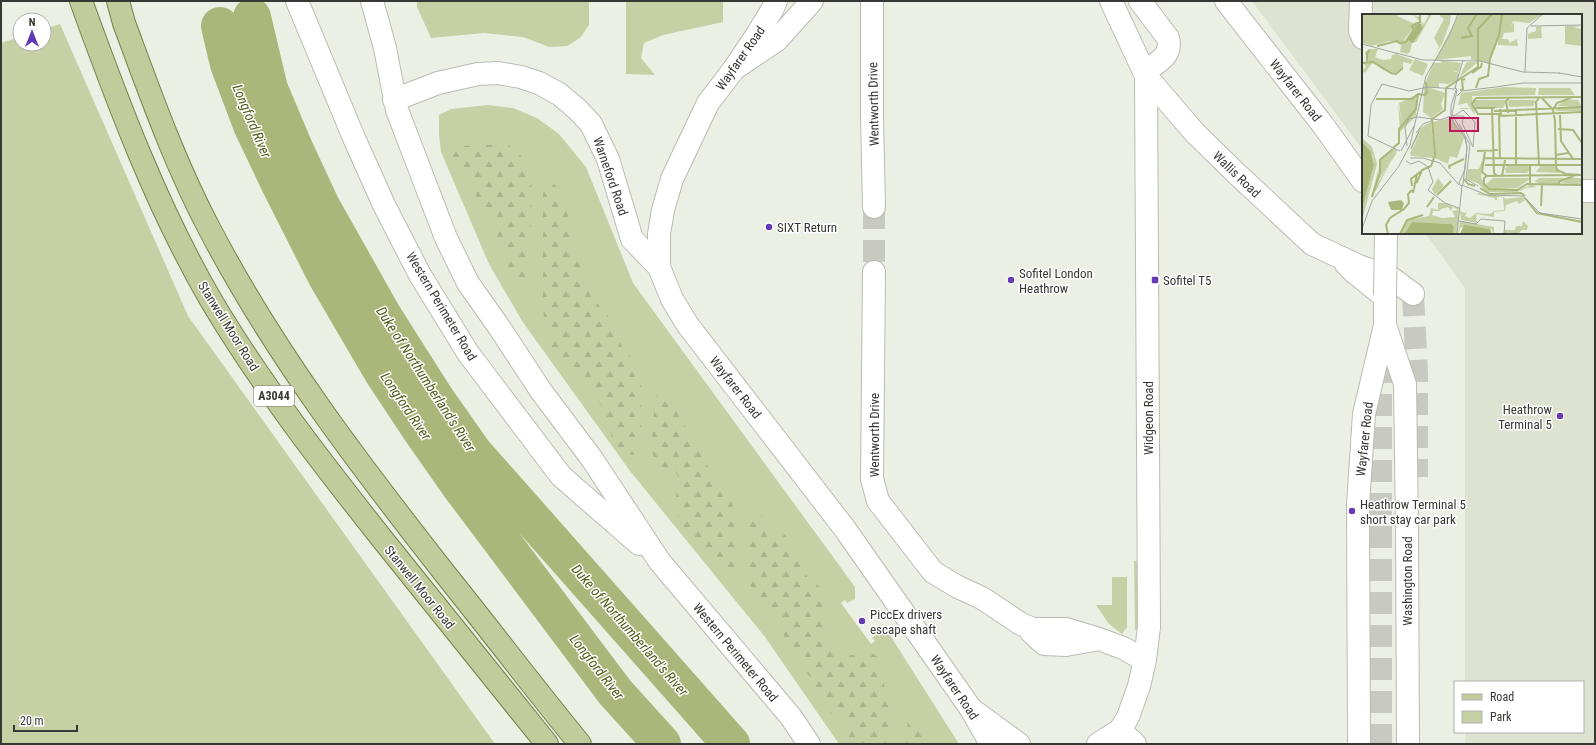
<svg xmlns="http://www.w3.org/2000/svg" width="1596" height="745" viewBox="0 0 1596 745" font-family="'Roboto Condensed',sans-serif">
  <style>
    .built { fill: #dee2d0 }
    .green { fill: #c7d0a5 }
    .forest { fill: url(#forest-firs) }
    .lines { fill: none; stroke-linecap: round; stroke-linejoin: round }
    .river { stroke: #abb77a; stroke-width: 38 }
    .street-tunnel { stroke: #c8cac1; stroke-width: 22; stroke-dasharray: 22 11; stroke-linecap: butt }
    .street-casing { stroke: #babcb2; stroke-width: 24 }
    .secondary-casing { stroke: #babcb2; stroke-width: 24 }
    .primary-casing { stroke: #77814b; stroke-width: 24 }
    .street { stroke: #fff; stroke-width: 22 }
    .secondary { stroke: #fff; stroke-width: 22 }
    .primary { stroke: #c2cb9b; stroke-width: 22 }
    .secondary-bridge-casing { stroke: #babcb2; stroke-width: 24; stroke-linecap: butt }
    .secondary-bridge { stroke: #fff; stroke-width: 22 }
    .poi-dot { fill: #653ab2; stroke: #fff; stroke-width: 1.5 }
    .labels { text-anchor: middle; stroke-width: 3; stroke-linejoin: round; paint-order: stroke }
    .shield { fill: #fff; stroke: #737471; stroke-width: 1 }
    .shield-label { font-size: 12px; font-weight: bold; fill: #373834 }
    .street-label { font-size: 13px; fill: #373834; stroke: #fff }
    .poi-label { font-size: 13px; fill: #373834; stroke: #fff; text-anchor: start }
    .water-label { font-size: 14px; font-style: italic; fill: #515b17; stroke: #fff }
    .inset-river { fill: none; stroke: #abb77a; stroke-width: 2 }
    .inset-road { fill: none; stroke: #a4a69e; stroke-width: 1 }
    .view { fill: #c2185b; fill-opacity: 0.15; stroke: #c2185b; stroke-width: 2 }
    .inset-edge { fill: none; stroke: #373834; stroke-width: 2 }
  </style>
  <defs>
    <pattern id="forest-firs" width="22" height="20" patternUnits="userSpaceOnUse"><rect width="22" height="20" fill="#c7d0a5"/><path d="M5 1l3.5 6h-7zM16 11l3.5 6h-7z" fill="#acb38f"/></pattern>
  </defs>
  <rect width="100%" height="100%" fill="#ecefe4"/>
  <path class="built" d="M 1252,1 L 1595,1 L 1595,744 L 1465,744 L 1465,732 L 1583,732 L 1583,682 L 1465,682 L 1465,288 L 1425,233 L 1581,233 L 1581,15 L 1363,15 L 1363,150 Z"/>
  <path class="green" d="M 417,1 L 589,1 L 589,25 L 580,38 L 567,46 L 549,47 L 523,37 L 484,33 L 431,38 L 417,7 Z
    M 626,1 L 723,1 L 723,22 L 663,35 L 644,43 L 641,58 L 655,75 L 626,74 Z
    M 60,24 L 188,316 L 495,744 L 1,744 L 1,43 L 20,37 L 20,44 L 44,44 L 44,29 Z
    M 488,105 L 513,108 L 537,118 L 559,134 L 586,167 L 633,283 L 855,587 L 855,599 L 847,603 L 845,600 L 841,603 L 871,644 L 875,641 L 872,638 L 879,633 L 888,632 L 959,744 L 839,744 L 765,637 L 630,471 L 522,321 L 489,264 L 441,152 L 439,135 L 439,115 L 451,109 Z
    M 1149,560 L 1142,628 L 1135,630 L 1134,561 Z
    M 1112,577 L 1127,577 L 1127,627 L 1122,634 L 1109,624 L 1096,605 L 1112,605 Z"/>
  <path class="forest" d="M 507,144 C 516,151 530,162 532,173 L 530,261 L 525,277 L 520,280 L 515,276 L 506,264 L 503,247 L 462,170 L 453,167 L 452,158 L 455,150 L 463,146 Z
    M 548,180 L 556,186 L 574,230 L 574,246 L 592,297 L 608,316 L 622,346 L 635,363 L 641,376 L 641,435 L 635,444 L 634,455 L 623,454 L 612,439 L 609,424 L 602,407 L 590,386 L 579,372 L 560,356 L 550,345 L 547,336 L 543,310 L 543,185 Z
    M 664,391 L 672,400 L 685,426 L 702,450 L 709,469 L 718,481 L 727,488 L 733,507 L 736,560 L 733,573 L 724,574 L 720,562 L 713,552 L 700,544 L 684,528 L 678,515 L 676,499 L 678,476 L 674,470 L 665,474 L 656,469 C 649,446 653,417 657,393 Z
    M 748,507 L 754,508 L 777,533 L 785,535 L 809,580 L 824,589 C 823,614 820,643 844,657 L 851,655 L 865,656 L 871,652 L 881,660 L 885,691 L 892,704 L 892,744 L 855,744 L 850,740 L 844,720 L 833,716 L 819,699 L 812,679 L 801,666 L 797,653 L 785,641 L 783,627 L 754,596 L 747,575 L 746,513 Z
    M 908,717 C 921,720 922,733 925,744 L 906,744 Z"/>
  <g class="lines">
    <path class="river" d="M 252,17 L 269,89 L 294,148 L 321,206 L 383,316 L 435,398 L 473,452 L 731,744
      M 220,26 L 229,64 L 252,125 L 280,184 L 327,277 L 382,371 L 419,427 L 461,487 L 615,692 L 662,744"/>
    <path class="street-tunnel" d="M 874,207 L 874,272
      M 1413,294 L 1417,373 L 1417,477
      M 1381,361 L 1381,744"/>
    <defs>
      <path id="street" d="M 872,1 L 872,117 L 874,207
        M 1111,1 L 1146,76 L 1195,133 L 1237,174 L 1312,244 L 1359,266 L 1390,277 L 1413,294
        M 1140,1 L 1168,38 C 1173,56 1157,63 1144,71
        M 1361,1 L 1360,31 L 1363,38
        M 734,69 L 777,40 L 812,1
        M 1581,191 L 1595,191
        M 1346,264 L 1354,272 L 1381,294
        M 874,272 L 872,479 L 878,501 L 933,572 L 958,587 L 982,598 L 1021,624 L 1033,629 L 1066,629 L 1099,639 L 1123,648 L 1145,660
        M 1031,632 L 1044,644 L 1066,645 L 1094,640
        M 971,709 L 1019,744
        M 1120,730 L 1135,744
        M 1098,744 L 1120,730 L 1128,717 L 1139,686 L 1145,660 L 1149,627 L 1146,76"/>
      <path id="secondary" d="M 297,1 L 354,138 L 384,205 L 420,275 L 468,353 L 561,476 L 639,544
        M 372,1 L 385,48 L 397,110 L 446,238 L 468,283 L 499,327 L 541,391 L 592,459 L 660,562 L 791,717 L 809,744
        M 776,1 L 772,10 L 758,33 L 734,69 L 708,103 L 672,179 L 663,210 L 659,234 L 659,267 L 672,299 L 687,324 L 845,529 L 971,709 L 991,744
        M 1226,1 L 1323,125 L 1363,181
        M 394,100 L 438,83 L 478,74 L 498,73 L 521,77 L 539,83 L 559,94 L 577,109 L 591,124 L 608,159 L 632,239 L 659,267
        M 1385,325 L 1405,384 L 1407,527 L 1408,744
        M 1359,744 L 1358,505 L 1364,414 L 1385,325 L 1385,295"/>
      <path id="primary" d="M 81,1 C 118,103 157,208 212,302 C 262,386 322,463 383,540 C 437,608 492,676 547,744
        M 118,1 L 124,23 C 150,93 175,164 210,230 C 276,356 359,464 446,575 C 491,631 534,688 580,744"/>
    </defs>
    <use href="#street" class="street-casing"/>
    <use href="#secondary" class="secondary-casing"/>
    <use href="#primary" class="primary-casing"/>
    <use href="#street" class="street"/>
    <use href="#secondary" class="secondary"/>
    <use href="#primary" class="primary"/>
    <defs>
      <path id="secondary-bridge" d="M 1385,295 L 1386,233"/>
    </defs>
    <use href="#secondary-bridge" class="secondary-bridge-casing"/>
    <use href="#secondary-bridge" class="secondary-bridge"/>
  </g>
  <g class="poi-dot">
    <circle cx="769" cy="227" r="4"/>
    <circle cx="1011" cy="280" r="4"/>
    <rect x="1151" y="276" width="8" height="8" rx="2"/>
    <circle cx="1560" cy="416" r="4"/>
    <circle cx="1352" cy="511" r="4"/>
    <circle cx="862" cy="621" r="4"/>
  </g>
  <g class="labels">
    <rect class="shield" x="254" y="386" width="40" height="20" rx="3"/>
    <g class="shield-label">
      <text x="274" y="400">A3044</text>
    </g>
    <g class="street-label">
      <text transform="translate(740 58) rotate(-55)" y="5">Wayfarer Road</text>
      <text transform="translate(1296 90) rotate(52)" y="5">Wayfarer Road</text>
      <text transform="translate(873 104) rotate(-91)" y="5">Wentworth Drive</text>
      <text transform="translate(1237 174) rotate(44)" y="5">Wallis Road</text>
      <text transform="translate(611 176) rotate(71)" y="5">Warneford Road</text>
      <text transform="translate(442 306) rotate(59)" y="5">Western Perimeter Road</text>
      <text transform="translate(229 326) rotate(58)" y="5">Stanwell Moor Road</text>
      <text transform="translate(736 387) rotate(52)" y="5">Wayfarer Road</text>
      <text transform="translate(1148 418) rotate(-90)" y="5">Widgeon Road</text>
      <text transform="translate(874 435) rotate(-90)" y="5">Wentworth Drive</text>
      <text transform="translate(1364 439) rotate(-84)" y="5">Wayfarer Road</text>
      <text transform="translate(1407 581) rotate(-90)" y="5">Washington Road</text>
      <text transform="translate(420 587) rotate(51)" y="5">Stanwell Moor Road</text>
      <text transform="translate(736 652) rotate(50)" y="5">Western Perimeter Road</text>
      <text transform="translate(955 687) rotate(56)" y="5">Wayfarer Road</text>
    </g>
    <g class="poi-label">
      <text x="777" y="232">SIXT Return</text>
      <text x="1019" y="278">Sofitel London<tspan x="1019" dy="15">Heathrow</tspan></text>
      <text x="1163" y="285">Sofitel T5</text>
      <text x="1552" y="414" text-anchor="end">Heathrow<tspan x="1552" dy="15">Terminal 5</tspan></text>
      <text x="1360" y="509">Heathrow Terminal 5<tspan x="1360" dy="15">short stay car park</tspan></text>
      <text x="870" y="619">PiccEx drivers<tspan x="870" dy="15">escape shaft</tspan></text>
    </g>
    <g class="water-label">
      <text transform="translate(252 121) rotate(67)" y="5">Longford River</text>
      <text transform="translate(426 379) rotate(57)" y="5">Duke of Northumberland's River</text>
      <text transform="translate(406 406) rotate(56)" y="5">Longford River</text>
      <text transform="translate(630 630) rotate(49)" y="5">Duke of Northumberland's River</text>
      <text transform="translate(597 667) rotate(52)" y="5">Longford River</text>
    </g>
  </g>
  <g transform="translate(1362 14)">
    <rect width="220" height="220" fill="#ecefe4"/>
    <path d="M 0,0 L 32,0 L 50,9 L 50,15 L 41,27 L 27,27 L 10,32 L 0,29 ZM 97,0 L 181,0 L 167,9 L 151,7 L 149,12 L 152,8 L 152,18 L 142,19 L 140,25 L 146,25 L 147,29 L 155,25 L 156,32 L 136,31 L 136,26 L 127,49 L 102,44 L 109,45 L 109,42 L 73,46 ZM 179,12 L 180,24 L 166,25 L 166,20 L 174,17 L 174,13 ZM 203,12 L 220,12 L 212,13 L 219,15 L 219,32 L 203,30 ZM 7,35 L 16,35 L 13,43 L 21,46 L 29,45 L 30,41 L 34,40 L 51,46 L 49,50 L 41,48 L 41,54 L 35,59 L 21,56 L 11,48 L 3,59 L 1,57 L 4,52 L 1,49 L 5,47 L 3,38 ZM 53,45 L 66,50 L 61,62 L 47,56 ZM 77,46 L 99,49 L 97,58 L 89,56 L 97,59 L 95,66 L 86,70 L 77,69 L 77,74 L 62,73 L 71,49 L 80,49 ZM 105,48 L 116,48 L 97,64 L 103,51 ZM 65,73 L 65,79 L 66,73 L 83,79 L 79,90 L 81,95 L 69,104 L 61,98 L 62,74 ZM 143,73 L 174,74 L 173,81 L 110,82 L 113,101 L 108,94 L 106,95 L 99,95 L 97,94 L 108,94 L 105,89 L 96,91 L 99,79 ZM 177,74 L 208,74 L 213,81 L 176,81 ZM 54,81 L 54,95 L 40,111 L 37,89 ZM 112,86 L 143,86 L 144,89 L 141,94 L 116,94 L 112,92 ZM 146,86 L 173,86 L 172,92 L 147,93 ZM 204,86 L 216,86 L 220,93 L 195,92 ZM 197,94 L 218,94 L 220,97 L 193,97 ZM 89,104 L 102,124 L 95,144 L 88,142 L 86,150 L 73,144 L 71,108 ZM 69,108 L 72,139 L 71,144 L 49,142 L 48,139 L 57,122 L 46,138 L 58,114 ZM 0,124 L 10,133 L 15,150 L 0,207 L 0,195 L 12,151 L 10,140 L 0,128 ZM 30,135 L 35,136 L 34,140 L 14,170 L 18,158 L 17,145 ZM 121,143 L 119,163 L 125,175 L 155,176 L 170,171 L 175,173 L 164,174 L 155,178 L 124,178 L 117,170 L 105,165 L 106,155 L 117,155 ZM 179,151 L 192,152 L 198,159 L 174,158 ZM 146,152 L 166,152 L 168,155 L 165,159 L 144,159 L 143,154 ZM 76,164 L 82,172 L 73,181 L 70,175 ZM 131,164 L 165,164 L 168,165 L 155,174 L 128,175 L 124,170 ZM 178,164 L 202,164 L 195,170 L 181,171 L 172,167 ZM 207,164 L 220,164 L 220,171 L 199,169 ZM 76,189 L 83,189 L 91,193 L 89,197 L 86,193 L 79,195 L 78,197 L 71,197 L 70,201 L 80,204 L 93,203 L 90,197 L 96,196 L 91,193 L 97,194 L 95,220 L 91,220 L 92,213 L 90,210 L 50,208 L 42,220 L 38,220 L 46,206 L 67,202 L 69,194 L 76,196 ZM 98,207 L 132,213 L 132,220 L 129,215 L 99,213 L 96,220 ZM 161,207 L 166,212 L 165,216 L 160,216 L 156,220 L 142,219 L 143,216 L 153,216 L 154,212 L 160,212 Z" fill="#c7d0a5"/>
    <path d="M 50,0 L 56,3 L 59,0 L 59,7 L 62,10 L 67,0 L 70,0 L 54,28 L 50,29 L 48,38 L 45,40 L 38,38 L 39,31 L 33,28 L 43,26 L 50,15 L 50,9 L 56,8 L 62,11 ZM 58,9 L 61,14 L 51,29 L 47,23 L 53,16 L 52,13 ZM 79,0 L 89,0 L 88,9 L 80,30 L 71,44 L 77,33 L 72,24 L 82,5 L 78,2 ZM 112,1 L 121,0 L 123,3 L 116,6 L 114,5 L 112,13 L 107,13 L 111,24 L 101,24 L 109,21 L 103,15 L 108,11 ZM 55,82 L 54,102 L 38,118 L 36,89 L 40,110 L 46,100 L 54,95 ZM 33,140 L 16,172 L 18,171 L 9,183 L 17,153 L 15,170 L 25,154 L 24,151 L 27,151 ZM 117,179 L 142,183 L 143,185 L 161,183 L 163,186 L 157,190 L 155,187 L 144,191 L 143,197 L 132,198 L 132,203 L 114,200 L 115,209 L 99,206 L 98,197 L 103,199 L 105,197 L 103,202 L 108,204 L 114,199 L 128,200 L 132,197 L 142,196 L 141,183 L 135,183 L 135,186 L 133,186 L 132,184 L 114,180 Z" fill="#c7d0a5" fill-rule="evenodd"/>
    <path d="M 58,9 L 61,14 L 51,29 L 47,27 L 47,23 L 53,16 L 52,13 ZM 0,128 L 9,138 L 12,151 L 0,195 ZM 39,186 L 42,189 L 40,196 L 29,196 L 26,188 ZM 50,208 L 90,210 L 92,213 L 91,220 L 42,220 ZM 102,211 L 128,215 L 130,220 L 98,220 Z" fill="#abb77a"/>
    <path class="inset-river" d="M 99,24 L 110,22 L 106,14 L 115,0M 15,32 L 35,27 L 38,29 L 44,28 L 52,16 L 50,12 L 58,8 L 58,0M 5,47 L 5,39 L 8,36M 0,49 L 11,48 L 29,59 L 34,60 L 41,54M 110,59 L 119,53 L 120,49M 114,74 L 117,65 L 126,62 L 128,45 L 137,21 L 140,0M 98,76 L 101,75 L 100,66 L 103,65M 114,84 L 110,90 L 116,100 L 139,100 L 138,95M 114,84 L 220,83M 180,84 L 191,96 L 193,107 L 194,153M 14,85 L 50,85 L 56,80M 112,94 L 133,94M 130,94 L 132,159 L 135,162M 192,94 L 195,89 L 211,83M 132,97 L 220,93M 146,99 L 144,87 L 147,84M 137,101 L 138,145M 198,101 L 199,127 L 211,145M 137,102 L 220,98M 196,115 L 211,116 L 220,129M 31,134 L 37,129 L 37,115 L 54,95 L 56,80 L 63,81 L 65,78 L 64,68M 115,137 L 136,136M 123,137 L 120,158 L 125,162 L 122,164 L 122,170 L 127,175 L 155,176 L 165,170 L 220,171M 194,141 L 206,139M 122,144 L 220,145M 123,151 L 220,151M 154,151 L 154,95M 168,151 L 168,170M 177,151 L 174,88 L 177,84M 194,152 L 195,156 L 204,160 L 220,161M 88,155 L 87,152 L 102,145M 125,162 L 220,161M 140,162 L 143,146M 102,165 L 106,170 L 113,172M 52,170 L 55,168 L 60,156 L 69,152 L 73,141 L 70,105 L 83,96 L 84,74 L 116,53 L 116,15 L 130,0M 196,171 L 198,167 L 212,162M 50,172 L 49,165 L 62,155M 118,174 L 128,180 L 159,179 L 163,182M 51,179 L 55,160M 75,181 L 89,167M 10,183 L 18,158 L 18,146 L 31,135M 163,184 L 175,199 L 220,208M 179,192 L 180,171M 65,193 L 72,183M 26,220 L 24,211 L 28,204 L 42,195 L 47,189 L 46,180 L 50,176M 38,220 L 45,206 L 61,201"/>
    <path class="inset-road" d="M 169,12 L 220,11M 0,30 L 37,40M 34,39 L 61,46 L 118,47 L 161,58 L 198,59M 163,58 L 165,14 L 181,0M 197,59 L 220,63M 161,69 L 220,69M 93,73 L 95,76 L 93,74 L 101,46M 134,73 L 161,69M 94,76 L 89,92 L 89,101 L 92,109 L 103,124 L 105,133 L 103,155 L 97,169 L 99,172 L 101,170 L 105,133 L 103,124 L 90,100 L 95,76M 95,82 L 100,77 L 134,73M 101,96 L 113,108 L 111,133 L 100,109 L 102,102 L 92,102 ZM 97,110 L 108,131 L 104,165 L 116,172M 54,119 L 61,110 L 69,107M 45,132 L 43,113 L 47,105 L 56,103 L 78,106 L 92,101M 49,135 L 57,117M 38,137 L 6,122 L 9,91 L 20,70 L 47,77 L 66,73 L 93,75M 39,137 L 52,112M 48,144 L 61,144 L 78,149 L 97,171M 44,147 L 49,150 L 57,147 L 66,153 L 71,168 L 66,176 L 83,189 L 97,194M 100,171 L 125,181 L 161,182 L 178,199 L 220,205M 97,207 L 114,210 L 119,205 L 143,207 L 142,220M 0,215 L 10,187 L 37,152 L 48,131 L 64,62 L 87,22 L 96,0M 95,220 L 100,172"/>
    <path class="view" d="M 88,104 L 116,104 L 116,117 L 88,117 Z"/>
    <rect width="220" height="220" class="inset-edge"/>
  </g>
  <rect width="1596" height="745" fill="none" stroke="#373834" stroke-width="4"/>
  <rect x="1454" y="681" width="130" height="52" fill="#ffffff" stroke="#afafae"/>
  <rect x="1462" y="694" width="20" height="6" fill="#c2cb9b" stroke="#afafae"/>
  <text x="1490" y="701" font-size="12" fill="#373834">Road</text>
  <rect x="1462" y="711" width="20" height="12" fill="#c7d0a5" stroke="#afafae"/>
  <text x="1490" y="721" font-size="12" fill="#373834">Park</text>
  <g transform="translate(32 32)"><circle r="19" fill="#ffffff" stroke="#afafae"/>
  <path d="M0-3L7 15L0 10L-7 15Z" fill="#653ab2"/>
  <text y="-6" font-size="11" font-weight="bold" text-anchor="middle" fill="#373834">N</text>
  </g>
  <path d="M14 725v6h63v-6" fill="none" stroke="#373834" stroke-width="2"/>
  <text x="20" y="725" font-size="12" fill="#373834" stroke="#ffffff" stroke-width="3" paint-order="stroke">20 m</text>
</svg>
